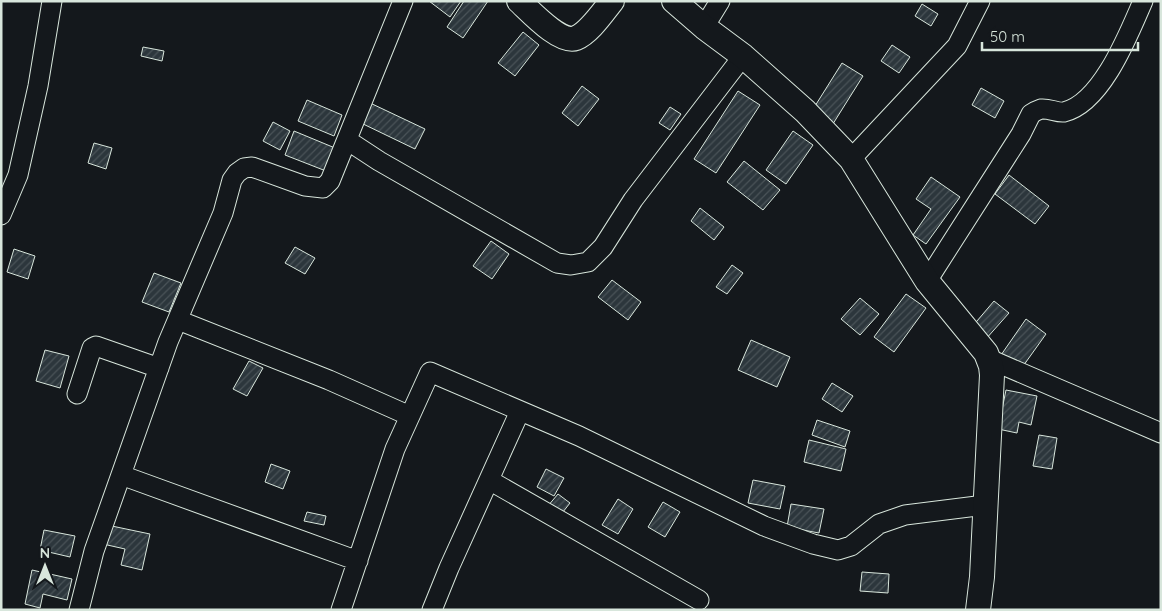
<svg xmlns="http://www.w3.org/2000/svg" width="1162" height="611" viewBox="0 0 1162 611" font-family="Quicksand,sans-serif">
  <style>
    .building { fill: url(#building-hatch); stroke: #d8e6dc }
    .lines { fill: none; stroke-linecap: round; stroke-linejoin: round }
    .minor-casing { stroke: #d8e6dc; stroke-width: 21 }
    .tertiary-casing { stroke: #d8e6dc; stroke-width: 26 }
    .minor { stroke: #14181c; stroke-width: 19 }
    .tertiary { stroke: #14181c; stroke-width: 24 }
  </style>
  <defs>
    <pattern id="building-hatch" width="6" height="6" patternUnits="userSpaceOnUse" patternTransform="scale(1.25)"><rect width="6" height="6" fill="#2c363c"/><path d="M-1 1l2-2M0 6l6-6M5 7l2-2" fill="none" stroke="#4a5358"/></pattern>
  </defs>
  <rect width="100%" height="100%" fill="#14181c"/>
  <path class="building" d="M 429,1 L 461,1 L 450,17 Z
    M 464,1 L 488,1 L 463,38 L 447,27 Z
    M 922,4 L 938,14 L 931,26 L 915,16 Z
    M 523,32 L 539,45 L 515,76 L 498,63 Z
    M 892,45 L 910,57 L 899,73 L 881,61 Z
    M 143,47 L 164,51 L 162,61 L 141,56 Z
    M 842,63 L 863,76 L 831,127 L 810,114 Z
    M 582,86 L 599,99 L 578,126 L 562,113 Z
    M 981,88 L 1004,101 L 995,118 L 972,105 Z
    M 738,91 L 760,105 L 716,173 L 694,159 Z
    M 307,100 L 342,115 L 334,136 L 298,121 Z
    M 368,102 L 425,129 L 415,149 L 359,122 Z
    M 670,107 L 681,114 L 670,130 L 659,123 Z
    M 273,122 L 290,131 L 280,150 L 263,141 Z
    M 294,131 L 335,148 L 326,171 L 285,155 Z
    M 793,131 L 813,145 L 786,184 L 766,170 Z
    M 94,143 L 112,148 L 106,169 L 88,163 Z
    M 744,161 L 780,190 L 763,210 L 727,182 Z
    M 1009,175 L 1049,206 L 1035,224 L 995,194 Z
    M 931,177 L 960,197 L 926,244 L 913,235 L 931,209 L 916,199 Z
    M 700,208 L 724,227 L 714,240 L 691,221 Z
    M 491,241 L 509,254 L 492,279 L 473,266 Z
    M 295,247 L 315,258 L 305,274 L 285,263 Z
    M 14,249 L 35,256 L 28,279 L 7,272 Z
    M 732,265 L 743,273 L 727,294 L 716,287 Z
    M 154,273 L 181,283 L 169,312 L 142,302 Z
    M 612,280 L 641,302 L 628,320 L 598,297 Z
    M 906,294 L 926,308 L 894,352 L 874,337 Z
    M 860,298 L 879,314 L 860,335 L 841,319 Z
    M 994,301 L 1009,313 L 985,340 L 971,328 Z
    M 1026,319 L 1046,334 L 1021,369 L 1001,355 Z
    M 751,340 L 790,357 L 777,387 L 738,370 Z
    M 45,350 L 69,356 L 60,388 L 36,381 Z
    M 249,361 L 263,368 L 247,396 L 233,389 Z
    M 832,383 L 853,396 L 842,412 L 822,399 Z
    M 1006,390 L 1037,396 L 1031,425 L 1019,422 L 1017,433 L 998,429 Z
    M 817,420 L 850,431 L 845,447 L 812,435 Z
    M 1039,435 L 1057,438 L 1052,469 L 1033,466 Z
    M 809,440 L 846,449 L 841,471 L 804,462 Z
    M 271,464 L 290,471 L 283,489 L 265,482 Z
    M 546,469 L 564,478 L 554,496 L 537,487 Z
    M 753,480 L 785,486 L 780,509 L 748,503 Z
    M 558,494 L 570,503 L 559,517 L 547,507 Z
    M 618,499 L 633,509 L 618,534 L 602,525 Z
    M 663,502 L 680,512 L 665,537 L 648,527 Z
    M 791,504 L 824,509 L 819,533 L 787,527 Z
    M 307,512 L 326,516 L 324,525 L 304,521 Z
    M 107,525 L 150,534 L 142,570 L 121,565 L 125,549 L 103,544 Z
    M 44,530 L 75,536 L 70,557 L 40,550 Z
    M 32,570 L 72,579 L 67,600 L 43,594 L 40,608 L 25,604 Z
    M 862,572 L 889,574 L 888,593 L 860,591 Z"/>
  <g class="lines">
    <defs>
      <path id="minor" d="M 704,27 L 720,1
        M 347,140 L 379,161 L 557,263 L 571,265 L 588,262 L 603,247 L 633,200 L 743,56
        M 851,159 L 957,46 L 980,1
        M 1,215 L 18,175 L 38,86 L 52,1
        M 927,281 L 1021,134 L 1031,114 C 1034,112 1038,110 1041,109 C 1049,108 1057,113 1064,112 C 1102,103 1129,33 1143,1
        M 178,320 L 329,380 L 410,416
        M 989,359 L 1161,433
        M 77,394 L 92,348 L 96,346 L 159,368
        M 121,475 L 358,561
        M 489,480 L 699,600
        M 79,610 L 94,551 L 168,342 L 223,213 L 232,180 L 237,173 L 244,168 L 252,167 L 305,186 L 323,188 L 330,181 L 403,1
        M 341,610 L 395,449 L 430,372 L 579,436 L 764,526 L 813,544 L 838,550 L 851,546 L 879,524 L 905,515 L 985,505
        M 432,610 L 449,568 L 520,411"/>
      <path id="tertiary" d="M 519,1 C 530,11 560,44 576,38 C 589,33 603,12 612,1
        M 674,1 L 704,27 L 743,56 L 805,111 L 851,159 L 927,281 L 986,353 L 991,366 L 992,375 L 982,577 L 978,610"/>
    </defs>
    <use href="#minor" class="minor-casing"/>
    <use href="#tertiary" class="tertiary-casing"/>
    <use href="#minor" class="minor"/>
    <use href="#tertiary" class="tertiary"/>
  </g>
  <rect width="1162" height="611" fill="none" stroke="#d8e6dc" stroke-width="5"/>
  <g transform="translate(45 566)" stroke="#14181c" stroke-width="4" paint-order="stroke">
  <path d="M0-4L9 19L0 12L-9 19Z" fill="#d8e6dc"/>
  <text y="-8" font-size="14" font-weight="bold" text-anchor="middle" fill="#d8e6dc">N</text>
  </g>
  <path d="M982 42v8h156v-8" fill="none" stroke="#d8e6dc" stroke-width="2.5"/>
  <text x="990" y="42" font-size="15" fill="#d8e6dc" stroke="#14181c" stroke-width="4" paint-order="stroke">50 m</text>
</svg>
